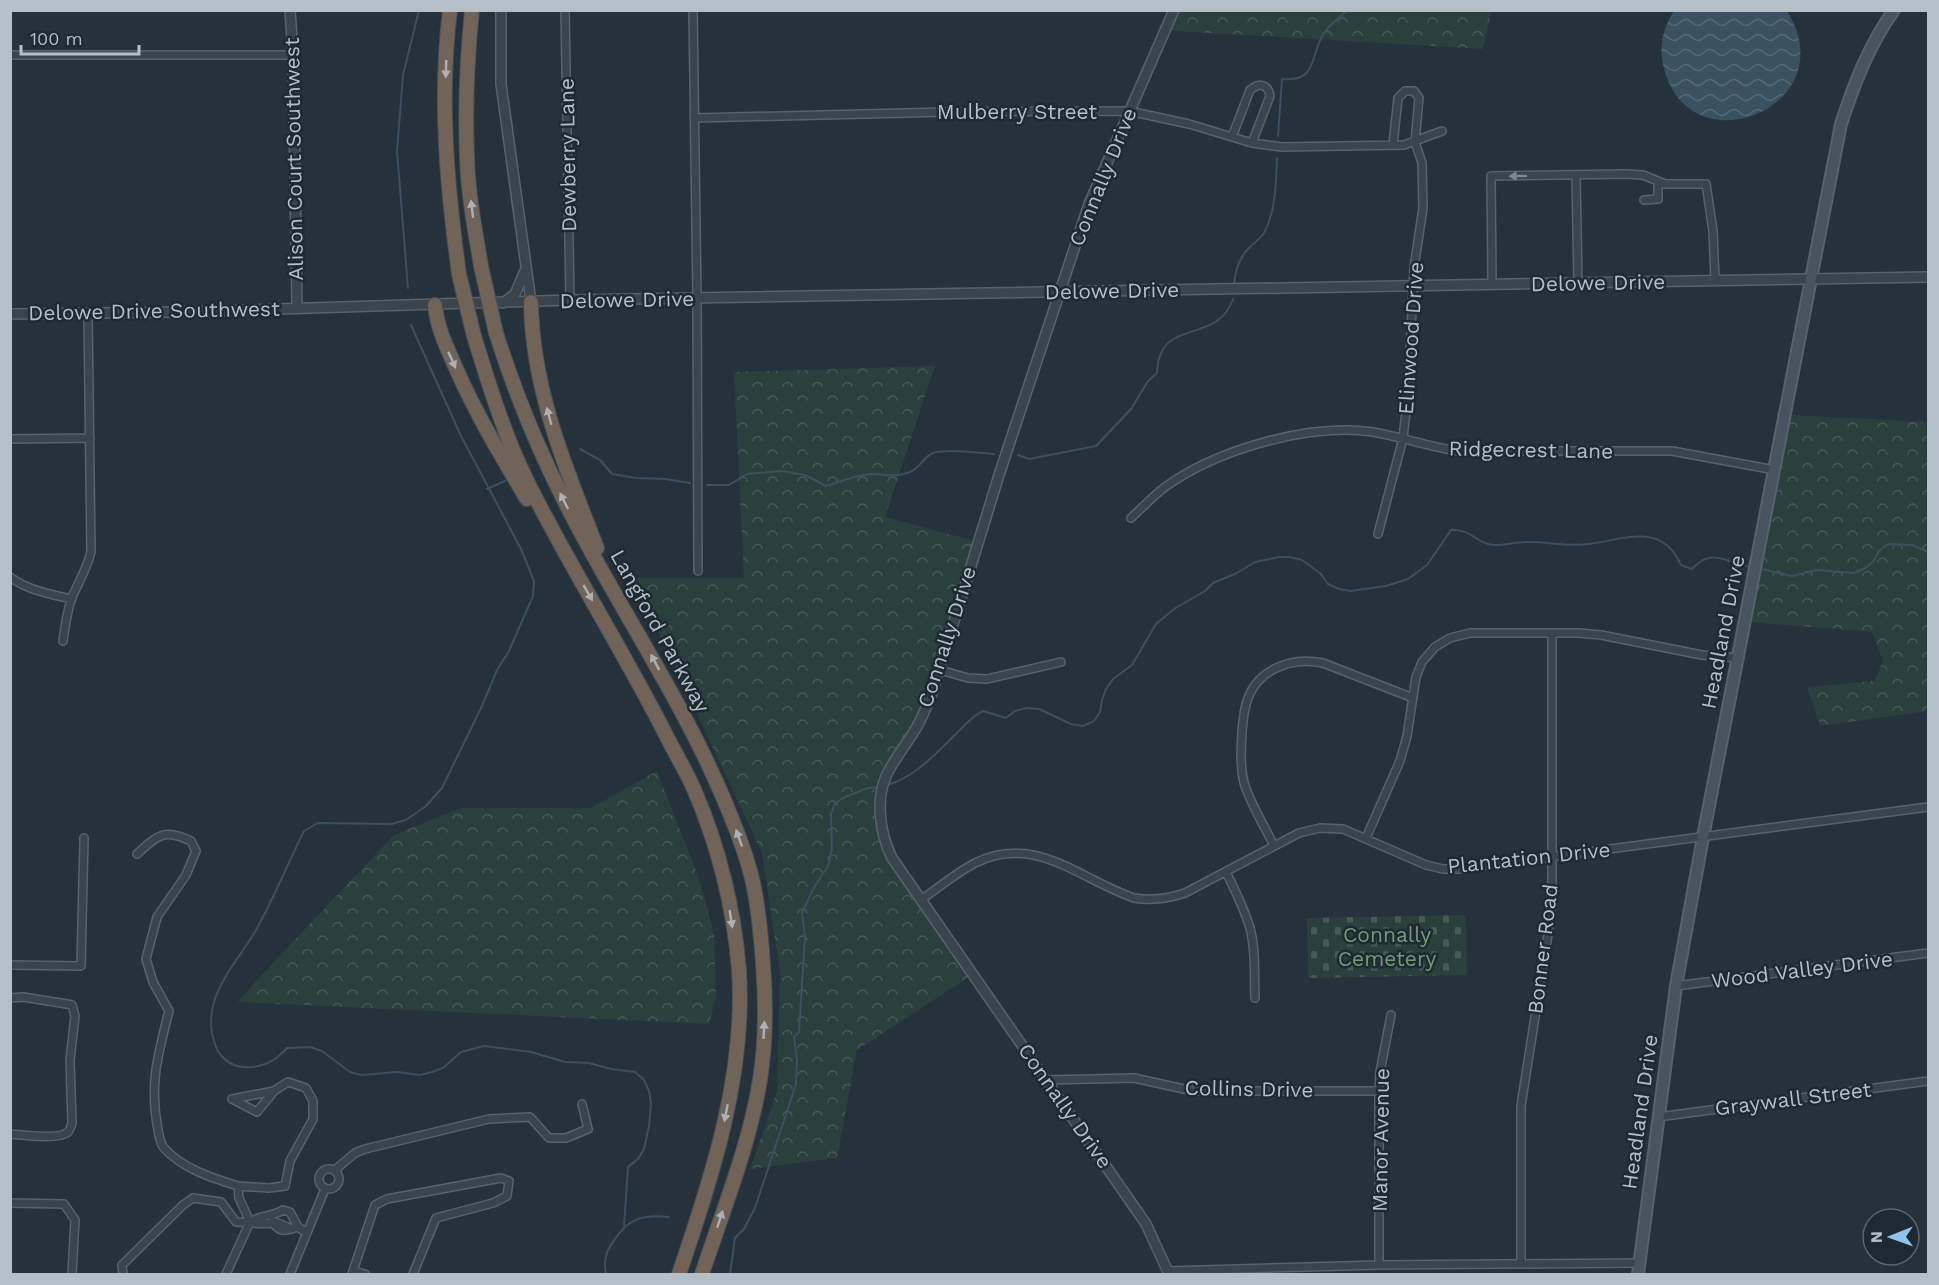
<svg xmlns="http://www.w3.org/2000/svg" width="1939" height="1285" viewBox="0 0 1939 1285" font-family="'Work Sans',sans-serif">
  <style>
    .forest { fill: url(#forest-crowns) }
    .cemetery { fill: url(#cemetery-stones) }
    .water { fill: url(#water-waves) }
    .lines { fill: none; stroke-linecap: round; stroke-linejoin: round }
    .stream { stroke: #3a5161; stroke-width: 2 }
    .minor-casing { stroke: #57626a; stroke-width: 10 }
    .tertiary-casing { stroke: #57626a; stroke-width: 12 }
    .secondary-casing { stroke: #57626a; stroke-width: 14 }
    .motorway-casing { stroke: #444f57; stroke-width: 16 }
    .minor { stroke: #39444c; stroke-width: 7 }
    .tertiary { stroke: #39444c; stroke-width: 9 }
    .secondary { stroke: #47535e; stroke-width: 10 }
    .motorway { stroke: #716357; stroke-width: 14 }
    .motorway-bridge-casing { stroke: #444f57; stroke-width: 16; stroke-linecap: butt }
    .motorway-bridge { stroke: #716357; stroke-width: 14 }
    .oneway { fill: #abb1b6 }
    .oneway2 { fill: #7d8890 }
    .labels { text-anchor: middle; stroke-width: 5; stroke-linejoin: round; paint-order: stroke }
    .street-label { font-size: 21px; fill: #b5bfc7; stroke: #1e2931 }
    .park-label { font-size: 21px; fill: #749b77; stroke: #1e2931 }
  </style>
  <defs>
    <pattern id="forest-crowns" width="20" height="18" patternUnits="userSpaceOnUse" patternTransform="scale(1.5)"><rect width="20" height="18" fill="#2a403d"/><path d="M2 6a3 3 0 1 1 6 0M12 15a3 3 0 1 1 6 0" fill="none" stroke="#475a58"/></pattern>
    <pattern id="cemetery-stones" width="16" height="16" patternUnits="userSpaceOnUse" patternTransform="scale(1.5)"><rect width="16" height="16" fill="#2a403d"/><path d="M2 7V4a2 2 0 0 1 4 0v3zM10 15v-3a2 2 0 0 1 4 0v3z" fill="#475a58"/></pattern>
    <pattern id="water-waves" width="16" height="10" patternUnits="userSpaceOnUse" patternTransform="scale(1.5)"><rect width="16" height="10" fill="#3a5161"/><path d="M0 5q4-4 8 0t8 0" fill="none" stroke="#546876"/></pattern>
  </defs>
  <rect width="100%" height="100%" fill="#25323b"/>
  <path class="forest" d="M 1167,11 L 1491,11 L 1483,49 L 1159,30 Z
    M 935,366 L 885,517 L 975,541 L 936,675 L 906,741 L 877,794 L 884,847 L 975,973 L 857,1050 L 837,1158 L 750,1169 L 777,1092 L 780,973 L 762,853 L 655,624 L 631,578 L 744,578 L 734,372 Z
    M 1789,415 L 1928,422 L 1928,711 L 1820,726 L 1807,687 L 1875,681 L 1883,661 L 1872,632 L 1749,622 Z
    M 657,771 L 700,881 L 714,935 L 716,997 L 709,1024 L 238,1002 L 255,982 L 394,835 L 460,808 L 591,808 Z"/>
  <path class="cemetery" d="M 1466,915 L 1467,975 L 1308,978 L 1307,918 Z"/>
  <path class="water" d="M 1674,11 L 1787,11 C 1846,105 1694,169 1665,72 C 1658,50 1662,29 1674,11 Z"/>
  <g class="lines">
    <path class="stream" d="M 1278,136 L 1282,79 C 1319,82 1309,56 1324,33 C 1330,24 1339,17 1348,10
      M 1234,285 C 1235,273 1239,259 1247,250 C 1252,244 1260,239 1264,233 C 1276,211 1276,182 1277,158
      M 408,288 L 397,151 L 403,75 L 419,10
      M 411,325 L 461,436 L 521,549 L 534,581 L 533,596 L 509,651 L 497,670 L 482,706 L 442,788 L 426,806 L 406,820 L 391,824 L 318,823 L 304,831 C 288,863 274,898 256,930 C 238,962 205,992 212,1033 C 214,1040 215,1048 220,1054 C 229,1065 238,1068 252,1067 C 268,1065 277,1059 287,1048 L 310,1047 L 322,1051 L 350,1072 L 362,1075 L 397,1072 L 420,1075 L 432,1072 L 443,1068 L 461,1052 L 484,1046 L 531,1052 L 565,1062 L 589,1063 L 611,1069 L 635,1072 L 644,1080 L 649,1091 L 651,1103 L 649,1126 L 644,1149 L 638,1159 L 628,1167 L 624,1226
      M 580,449 L 600,460 L 612,474 L 636,478 L 665,479 L 690,483
      M 1018,455 L 1029,459 L 1096,446 L 1131,409 L 1148,381 L 1157,373 C 1159,315 1216,347 1233,299
      M 707,485 L 729,485 L 747,474 L 782,471 L 805,475 L 826,486 C 840,482 856,475 871,474 C 883,474 892,477 904,474 C 921,470 920,459 933,453 C 946,448 980,453 994,454
      M 487,489 L 505,481
      M 1758,568 L 1792,576 L 1817,570 L 1853,573 L 1864,569 L 1873,562 L 1879,551 L 1888,544 L 1912,545 L 1928,552
      M 887,785 C 916,777 937,752 958,732 C 967,723 972,716 983,711 L 1006,718 L 1015,711 L 1027,708 L 1039,709 L 1071,724 L 1083,726 L 1094,721 L 1100,712 L 1102,700 L 1106,689 L 1113,679 L 1132,665 L 1156,624 L 1174,609 L 1205,591 L 1213,583 L 1235,574 L 1255,562 L 1279,557 L 1290,557 L 1302,560 L 1321,574 L 1328,584 L 1339,589 L 1350,591 L 1386,586 L 1408,579 L 1427,565 L 1451,530 C 1473,529 1475,543 1493,545 C 1504,546 1518,541 1530,542 C 1549,542 1569,547 1589,544 C 1626,539 1662,522 1681,565 L 1692,569 C 1712,546 1728,564 1752,567
      M 735,1238 L 744,1229 L 755,1208 L 796,1084 L 797,1060 L 794,1037 L 799,1032 L 805,937 L 802,913 L 813,889 L 828,866 L 832,849 L 831,814 L 835,803 L 845,797 L 868,788 L 878,787
      M 606,1274 C 603,1261 606,1250 615,1239 C 629,1218 644,1214 669,1217
      M 730,1274 L 735,1238"/>
    <defs>
      <path id="minor" d="M 565,10 L 570,300
        M 693,10 L 697,298 L 698,571
        M 10,55 L 293,55
        M 694,118 L 946,112 L 1129,111 L 1189,124 L 1252,143 L 1282,147 L 1404,145 L 1442,131
        M 1232,137 L 1250,90 C 1259,82 1268,84 1270,96 L 1252,143
        M 1576,175 L 1578,283
        M 1644,200 L 1658,199 L 1658,184 L 1706,184 L 1713,231 L 1715,280
        M 1492,285 L 1491,176 L 1626,174 L 1643,175 L 1665,184
        M 10,439 L 90,438
        M 1131,518 C 1142,508 1153,496 1165,487 C 1218,449 1309,423 1373,432 C 1402,437 1429,447 1458,451 L 1672,451 L 1775,470
        M 1378,534 L 1403,438 L 1408,394 L 1414,268 L 1423,208 L 1422,163 L 1415,142 L 1419,98 L 1414,91 L 1405,91 L 1398,98 L 1393,145
        M 10,577 C 29,591 50,594 72,599
        M 63,641 C 65,626 67,611 72,597 C 79,582 87,568 91,552 L 88,314
        M 940,670 L 968,678 L 987,679 L 1061,662
        M 1366,838 L 1400,761 L 1407,736 L 1416,677 L 1422,662 L 1435,647 L 1450,638 L 1470,633 L 1579,633 L 1601,635 L 1702,655 L 1738,658
        M 1274,846 C 1264,825 1251,805 1244,783 C 1240,766 1241,749 1242,732 C 1243,724 1243,716 1245,709 C 1252,671 1289,656 1323,663 L 1413,698
        M 137,854 C 158,835 164,828 191,841 L 196,851 L 186,875 L 157,917 L 146,959 L 153,982 L 169,1011 C 158,1054 149,1085 158,1130 C 159,1136 160,1143 164,1148 C 183,1169 212,1178 238,1186 L 239,1198 L 250,1222
        M 1226,872 C 1235,890 1244,908 1250,928 C 1256,950 1254,975 1255,998
        M 921,900 C 938,888 956,873 975,863 C 1035,833 1079,879 1134,898 C 1152,901 1167,899 1185,893 L 1299,833 L 1320,828 L 1343,829 L 1426,865 L 1443,869 L 1458,869 L 1928,807
        M 10,965 L 81,966 L 84,838
        M 1676,986 L 1928,953
        M 10,998 L 23,997 L 67,1004 L 72,1005 L 75,1016 L 70,1060 L 72,1123 C 71,1126 70,1130 68,1132 C 60,1140 22,1135 10,1134
        M 1047,1080 L 1134,1078 L 1193,1091 L 1379,1091
        M 232,1099 L 257,1112 L 274,1091 L 288,1082 L 306,1088 L 313,1101 L 313,1119 L 290,1161 L 285,1186 L 269,1188 L 238,1186
        M 232,1099 L 274,1091
        M 1658,1117 L 1928,1081
        M319 1179a10 10 0 1 1 20 0a10 10 0 1 1-20 0Z
        M 335,1170 L 355,1153 L 365,1149 L 489,1119 L 530,1117 L 549,1138 L 566,1138 L 588,1129 L 582,1104
        M 10,1203 L 64,1204 L 75,1220 L 72,1274
        M 273,1221 L 292,1229
        M 1521,1264 L 1521,1106 L 1549,928 L 1552,893 L 1552,633
        M 1379,1265 L 1379,1091 L 1380,1072 L 1391,1015
        M 353,1271 L 365,1274
        M 1168,1271 L 1379,1265 L 1639,1263
        M 123,1274 L 122,1265 L 183,1205 L 193,1198 L 221,1202 L 236,1222 C 249,1222 260,1225 273,1223 C 281,1234 286,1230 298,1227
        M 226,1274 L 250,1222 C 260,1215 272,1217 283,1210 L 290,1212 L 298,1227 L 307,1233
        M 290,1274 L 325,1189
        M 352,1274 L 375,1205 L 387,1199 L 501,1178 L 509,1181 L 507,1196 L 493,1203 L 436,1218 L 413,1274"/>
      <path id="tertiary" d="M 290,10 L 293,55 L 297,308
        M 501,10 L 501,84 L 531,302
        M 503,303 L 515,294 L 525,271
        M 10,314 L 179,312 L 570,300 L 1928,277
        M 1169,1274 L 1146,1224 L 892,858 C 880,834 875,799 887,774 C 896,756 910,740 919,723 C 924,713 928,703 932,693 L 999,475 L 1089,204 L 1174,10"/>
      <path id="secondary" d="M 1638,1274 L 1676,986 L 1703,837 L 1841,124 C 1854,84 1869,45 1894,10"/>
      <path id="motorway" d="M 450,10 C 439,98 447,186 459,274
        M 472,10 C 467,59 465,108 467,157 C 468,194 475,230 481,266
        M 531,302 C 532,389 566,469 597,548
        M 435,305 C 437,327 446,346 455,366 C 475,412 501,456 527,499
        M 496,333 C 518,403 544,464 579,529 C 627,620 685,706 725,802 C 736,828 747,855 753,883 C 759,910 761,936 763,964 C 766,1002 766,1042 760,1080 C 749,1147 723,1210 702,1274
        M 474,336 C 489,385 505,437 528,483 C 571,569 623,650 666,735 C 675,753 686,771 694,789 C 718,845 734,909 739,970 C 746,1074 712,1177 679,1274"/>
    </defs>
    <use href="#minor" class="minor-casing"/>
    <use href="#tertiary" class="tertiary-casing"/>
    <use href="#secondary" class="secondary-casing"/>
    <use href="#motorway" class="motorway-casing"/>
    <use href="#minor" class="minor"/>
    <use href="#tertiary" class="tertiary"/>
    <use href="#secondary" class="secondary"/>
    <use href="#motorway" class="motorway"/>
    <defs>
      <path id="motorway-bridge" d="M 481,266 L 496,333
        M 459,274 L 474,336"/>
    </defs>
    <use href="#motorway-bridge" class="motorway-bridge-casing"/>
    <use href="#motorway-bridge" class="motorway-bridge"/>
  </g>
  <defs><path id="oneway-solid" d="M-6-.8H1V-3.2L6.5 0L1 3.2V.8H-6Z" transform="scale(1.5)"/></defs>
  <g class="oneway">
    <use href="#oneway-solid" transform="translate(446 69) rotate(92)"/>
    <use href="#oneway-solid" transform="translate(472 209) rotate(-97)"/>
    <use href="#oneway-solid" transform="translate(452 360) rotate(66)"/>
    <use href="#oneway-solid" transform="translate(549 416) rotate(-105)"/>
    <use href="#oneway-solid" transform="translate(564 501) rotate(-117)"/>
    <use href="#oneway-solid" transform="translate(588 593) rotate(60)"/>
    <use href="#oneway-solid" transform="translate(655 662) rotate(-118)"/>
    <use href="#oneway-solid" transform="translate(739 838) rotate(-110)"/>
    <use href="#oneway-solid" transform="translate(731 919) rotate(81)"/>
    <use href="#oneway-solid" transform="translate(764 1030) rotate(-87)"/>
    <use href="#oneway-solid" transform="translate(726 1113) rotate(101)"/>
    <use href="#oneway-solid" transform="translate(720 1219) rotate(-72)"/>
  </g>
  <use class="oneway2" href="#oneway-solid" transform="translate(1518 176) rotate(179)"/>
  <g class="labels">
    <g class="street-label">
      <text x="1017" y="119">Mulberry Street</text>
      <text transform="translate(568 155) rotate(-91)" y="7">Dewberry Lane</text>
      <text transform="translate(294 159) rotate(-91)" y="7">Alison Court Southwest</text>
      <text transform="translate(1103 177) rotate(-68)" y="7">Connally Drive</text>
      <text transform="translate(1598 283) rotate(-1)" y="7">Delowe Drive</text>
      <text transform="translate(1112 291) rotate(-1)" y="7">Delowe Drive</text>
      <text transform="translate(627 300) rotate(-1)" y="7">Delowe Drive</text>
      <text transform="translate(154 311) rotate(-1)" y="7">Delowe Drive Southwest</text>
      <text transform="translate(1411 338) rotate(-86)" y="7">Elinwood Drive</text>
      <text transform="translate(1531 450) rotate(1)" y="7">Ridgecrest Lane</text>
      <text transform="translate(660 631) rotate(61)" y="7">Langford Parkway</text>
      <text transform="translate(1723 632) rotate(-79)" y="7">Headland Drive</text>
      <text transform="translate(947 637) rotate(-72)" y="7">Connally Drive</text>
      <text transform="translate(1529 858) rotate(-6)" y="7">Plantation Drive</text>
      <text transform="translate(1543 949) rotate(-83)" y="7">Bonner Road</text>
      <text transform="translate(1802 970) rotate(-7)" y="7">Wood Valley Drive</text>
      <text transform="translate(1249 1089) rotate(1)" y="7">Collins Drive</text>
      <text transform="translate(1793 1099) rotate(-7)" y="7">Graywall Street</text>
      <text transform="translate(1065 1106) rotate(55)" y="7">Connally Drive</text>
      <text transform="translate(1640 1112) rotate(-82)" y="7">Headland Drive</text>
      <text transform="translate(1381 1140) rotate(-89)" y="7">Manor Avenue</text>
    </g>
    <g class="park-label">
      <text x="1387" y="942">Connally<tspan x="1387" dy="24">Cemetery</tspan></text>
    </g>
  </g>
  <rect width="1939" height="1285" fill="none" stroke="#b5bfc7" stroke-width="24"/>
  <g transform="translate(1891 1237) rotate(269)"><circle r="28" fill="#1e2931" stroke="#5a656d" stroke-width="1.5"/>
  <path d="M0-4.5L10 22L0 15L-10 22Z" fill="#90c4f0"/>
  <text y="-9" font-size="16" font-weight="bold" text-anchor="middle" fill="#b5bfc7">N</text>
  </g>
  <path d="M21 45v9h118v-9" fill="none" stroke="#b5bfc7" stroke-width="3"/>
  <text x="30" y="45" font-size="18" fill="#b5bfc7" stroke="#1e2931" stroke-width="4.5" paint-order="stroke">100 m</text>
</svg>
